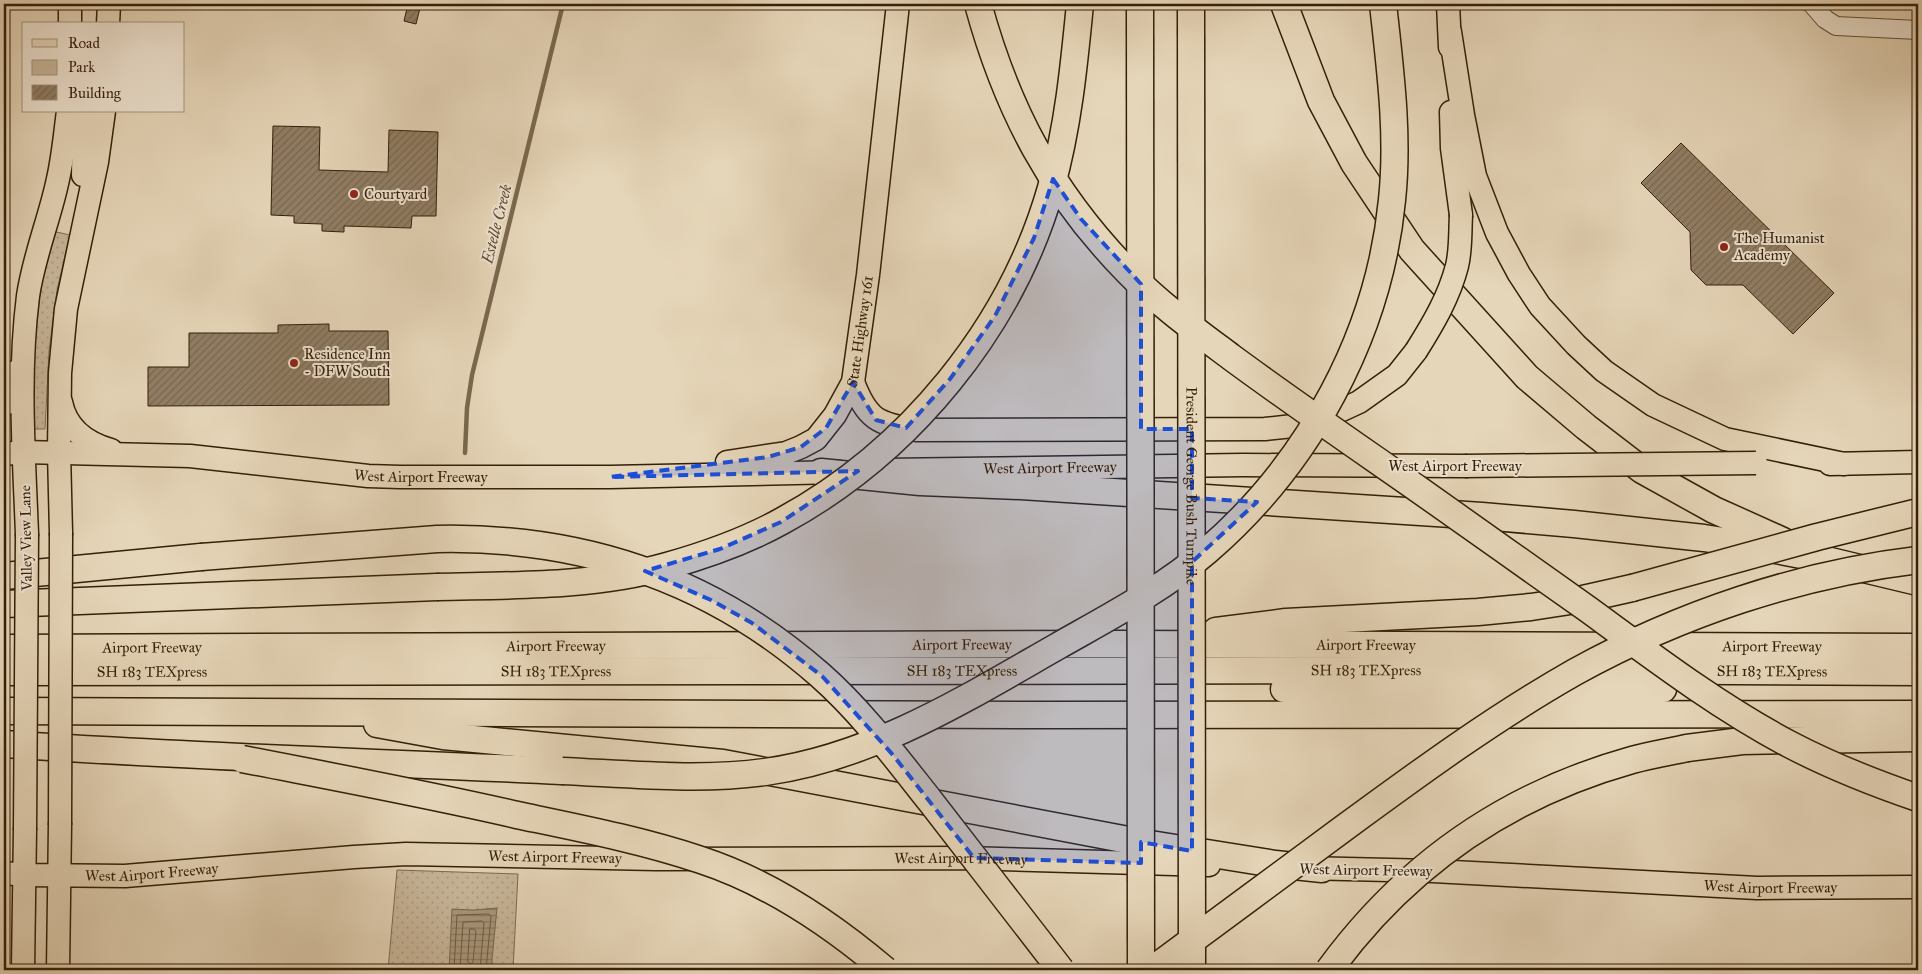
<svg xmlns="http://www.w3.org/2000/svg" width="1922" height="974" viewBox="0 0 1922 974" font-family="'IM FELL Great Primer',serif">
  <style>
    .green { fill: url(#green-dots); stroke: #7e6b52 }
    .water { fill: url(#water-rules); stroke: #7a684f }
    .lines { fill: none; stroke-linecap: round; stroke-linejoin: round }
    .shore { stroke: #6e5c43; stroke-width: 1 }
    .stream { stroke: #7a684f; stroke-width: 4.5 }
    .building { fill: url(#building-hatch); stroke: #341f09 }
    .minor-casing { stroke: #604d35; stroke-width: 20 }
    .major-casing { stroke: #341f09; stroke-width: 25 }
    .highway-casing { stroke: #341f09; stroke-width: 29 }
    .minor { stroke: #efe4d2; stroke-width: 18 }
    .major { stroke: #e6d6b9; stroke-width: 22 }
    .highway { stroke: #e6d6b9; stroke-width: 26 }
    .major-bridge-casing { stroke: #341f09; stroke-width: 25; stroke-linecap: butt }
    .highway-bridge-casing { stroke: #341f09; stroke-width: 29; stroke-linecap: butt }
    .major-bridge { stroke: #e6d6b9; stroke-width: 22 }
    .highway-bridge { stroke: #e6d6b9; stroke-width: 26 }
    .marked { fill: #1d4ed8; fill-opacity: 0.2; stroke: #1d4ed8; stroke-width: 4; stroke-dasharray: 10 6; stroke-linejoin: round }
    .poi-dot { fill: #8f2418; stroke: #efe4d2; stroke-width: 2 }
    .labels { text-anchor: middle; stroke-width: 4; stroke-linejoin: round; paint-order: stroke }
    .poi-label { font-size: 15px; fill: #341f09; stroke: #efe4d2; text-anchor: start }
    .street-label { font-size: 15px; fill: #341f09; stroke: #efe4d2 }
    .water-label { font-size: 16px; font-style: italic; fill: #5d4932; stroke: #efe4d2 }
  </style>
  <defs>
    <pattern id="green-dots" width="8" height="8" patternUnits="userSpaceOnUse" patternTransform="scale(1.25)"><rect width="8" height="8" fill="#c8b79b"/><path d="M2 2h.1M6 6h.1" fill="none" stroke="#ac9d84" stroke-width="1.8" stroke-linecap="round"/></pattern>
    <pattern id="water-rules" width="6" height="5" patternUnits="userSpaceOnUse" patternTransform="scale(1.25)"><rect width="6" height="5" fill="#a9987d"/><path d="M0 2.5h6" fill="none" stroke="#8a7b65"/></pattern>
    <pattern id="building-hatch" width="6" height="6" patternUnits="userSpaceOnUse" patternTransform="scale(1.25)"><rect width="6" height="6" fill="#917e65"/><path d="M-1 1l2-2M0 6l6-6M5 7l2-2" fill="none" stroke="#776751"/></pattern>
  </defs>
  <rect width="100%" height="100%" fill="#e6d6b9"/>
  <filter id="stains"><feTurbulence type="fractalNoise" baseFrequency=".004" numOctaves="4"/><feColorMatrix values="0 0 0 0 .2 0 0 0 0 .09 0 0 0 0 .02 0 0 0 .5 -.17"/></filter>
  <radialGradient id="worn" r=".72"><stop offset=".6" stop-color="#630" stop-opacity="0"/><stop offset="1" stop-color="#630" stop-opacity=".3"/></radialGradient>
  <path class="green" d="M 52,231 L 70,235 L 57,290 L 49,351 L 45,429 L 31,429 C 33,360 36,297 52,231 Z
    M 397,870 L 518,874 L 513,970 L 388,970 Z"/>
  <path class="water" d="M 497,908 L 491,970 L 449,970 L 452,909 L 473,910 Z"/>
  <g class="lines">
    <path class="shore" d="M 470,929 L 474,929 L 476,931 L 473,962 L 471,964 L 468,962 Z
      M 454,970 L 457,915 L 489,914 L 491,916 L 486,970
      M 460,970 L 463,922 L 482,921 L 484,923 L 480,970"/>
    <path class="stream" d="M 465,453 L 467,408 L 472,375 L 563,4"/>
  </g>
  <path class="building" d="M 408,4 L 421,4 L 416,24 L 404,21 Z
    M 273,126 L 320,127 L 319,170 L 388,172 L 389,130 L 438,132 L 436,216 L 412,216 L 411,228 L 344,226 L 344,232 L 322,231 L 322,224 L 294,223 L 294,216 L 271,215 Z
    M 1681,143 L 1834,293 L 1793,334 L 1743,285 L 1706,285 L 1691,270 L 1690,232 L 1641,183 Z
    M 329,324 L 329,331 L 388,331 L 389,405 L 148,406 L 148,367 L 189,367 L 189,333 L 278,333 L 278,325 Z"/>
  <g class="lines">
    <defs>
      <path id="minor" d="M 1812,4 L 1825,19 L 1836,26 L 1918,30"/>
      <g id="major">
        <path d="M 1448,4 L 1450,47"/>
        <path d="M 70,24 L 70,4"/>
        <path d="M 108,24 L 109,4"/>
        <path d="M 1450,32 L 1463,115 L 1475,176 L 1497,233 L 1519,274 L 1540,306 L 1576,345 L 1604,371 L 1653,405 L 1725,439 L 1844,464"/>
        <path d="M 1451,112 L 1452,148 L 1461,215"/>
        <path d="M 83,175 L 84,111"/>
        <path d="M 853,382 C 867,419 877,424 916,430 L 1265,429 L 1293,426 L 1331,415 L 1359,402 L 1397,375 L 1416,351"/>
        <path d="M 61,402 C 66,428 86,443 111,450"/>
        <path d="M 4,405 L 9,394 L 15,372"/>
        <path id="s1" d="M 4,454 L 23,452 L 190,456 L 368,476 L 400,477 L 610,477 L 839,472"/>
        <path id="s2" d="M 727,462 L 786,453 L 801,447 L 816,439 L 835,415 L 853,382 L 868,275 L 898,4"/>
        <path d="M 1830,464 L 1918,462"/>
        <path id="s3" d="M 886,470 L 1243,465 L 1465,466"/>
        <path d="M 61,533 L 59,452 L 60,373 L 66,309 L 97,162 L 104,111"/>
        <path d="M 27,534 C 24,455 18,375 28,296 C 34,255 50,218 58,179 C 63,157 65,134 68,111"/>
        <path id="s4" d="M 1303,868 L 1433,871 L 1757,888 L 1918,887"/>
        <path id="s5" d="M 4,873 L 26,875 L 125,876 L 354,857 L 406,854 L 656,859 L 965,858 L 1209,865"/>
        <path d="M 23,970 L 25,830"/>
        <path d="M 58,970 L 60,825"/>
      </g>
      <g id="highway">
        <path d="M 1284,4 L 1321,101 L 1354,163 L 1412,250 L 1527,377 L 1586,427 L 1642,470 L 1714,510 L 1783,541"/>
        <path d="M 821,472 L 920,482 L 1021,486 L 1482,516 L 1574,524 L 1704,538 L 1755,546 L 1822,559 L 1918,582"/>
        <path d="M 4,576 L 201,557"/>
        <path d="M 4,604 L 437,587"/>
        <path d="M 1216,631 L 1286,622 L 1478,612 L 1531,607 L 1583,599 L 1632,588"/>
        <path id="s6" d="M 4,648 L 1113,644 L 1918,647"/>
        <path id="s7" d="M 4,672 L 1541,670 L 1918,672"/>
        <path d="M 1284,689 L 1663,689"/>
        <path d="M 4,711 L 1039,715 L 1918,714"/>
        <path d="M 377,724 L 443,736 L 723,763 L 1144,843 L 1275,864 L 1322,869"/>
        <path d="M 4,744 C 190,757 376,762 562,771"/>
        <path d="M 1687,748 L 1742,741 L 1918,738"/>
      </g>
    </defs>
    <use href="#minor" class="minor-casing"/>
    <use href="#major" class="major-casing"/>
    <use href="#highway" class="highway-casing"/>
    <use href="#minor" class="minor"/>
    <use href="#major" class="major"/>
    <use href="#highway" class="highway"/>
    <defs>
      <path id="major-bridge" d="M 1416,351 C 1433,324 1449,297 1457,266 C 1461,250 1460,232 1461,215
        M 1465,466 L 1756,463
        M 60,825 L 61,533
        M 25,830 L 27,534"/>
      <g id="highway-bridge">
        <path d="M 978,4 C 1007,110 1051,193 1128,272 C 1159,304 1195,330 1231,357 C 1292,402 1355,445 1418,489 C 1475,529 1532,570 1589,610 C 1653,657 1719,707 1789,744 C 1831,766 1874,783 1918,798"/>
        <path d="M 1140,4 L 1141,970"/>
        <path id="s8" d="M 1191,4 L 1192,970"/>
        <path d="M 201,557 L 437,539 C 581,536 711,579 820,675 C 862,712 896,758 931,802 C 974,858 1018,914 1061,970"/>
        <path d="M 437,587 C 514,585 593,587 667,566 C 706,555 746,541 782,521 C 909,452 1011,328 1051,188 C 1068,128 1074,66 1080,4"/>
        <path d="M 1632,588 L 1817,537 L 1918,512"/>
        <path d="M 242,759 C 334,777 426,794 517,815 C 579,828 641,840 701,860 C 768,882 831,924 885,970"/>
        <path d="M 562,771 C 629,774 699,781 765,772 C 873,757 965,699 1058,646 C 1109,617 1163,589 1207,551 C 1309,463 1379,335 1392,200 C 1399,135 1390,68 1383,4"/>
        <path d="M 1152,970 C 1216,923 1280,875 1344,828 C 1419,773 1494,718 1575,672 C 1680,614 1799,574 1918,560"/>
        <path d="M 1329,970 C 1405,866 1507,795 1632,760 C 1650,755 1669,752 1687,748"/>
      </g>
    </defs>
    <use href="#major-bridge" class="major-bridge-casing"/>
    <use href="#highway-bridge" class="highway-bridge-casing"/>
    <use href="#major-bridge" class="major-bridge"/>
    <use href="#highway-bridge" class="highway-bridge"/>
  </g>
  <path class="marked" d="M 1053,179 L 1081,219 L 1141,284 L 1141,429 L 1192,429 L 1192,498 L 1257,502 L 1192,562 L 1192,851 L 1141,842 L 1141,863 L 974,858 L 893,755 L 822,676 L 752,623 L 711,600 L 645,571 L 720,549 L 781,522 L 858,471 L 610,477 L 768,457 L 801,447 L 826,428 L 853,382 L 876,420 L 906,428 L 950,379 L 995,316 L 1034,238 Z"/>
  <g class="poi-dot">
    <circle cx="354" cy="194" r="5"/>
    <circle cx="1724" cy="247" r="5"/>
    <circle cx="294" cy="363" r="5"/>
  </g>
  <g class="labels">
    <g class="poi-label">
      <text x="364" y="199">Courtyard</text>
      <text x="1734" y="243">The Humanist<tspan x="1734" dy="17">Academy</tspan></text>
      <text x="304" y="359">Residence Inn<tspan x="304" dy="17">- DFW South</tspan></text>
    </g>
    <g class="street-label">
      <text dy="5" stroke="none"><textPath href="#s2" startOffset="212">State Highway 161</textPath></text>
      <text x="1455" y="471">West Airport Freeway</text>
      <text dy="5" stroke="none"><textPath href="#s3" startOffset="164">West Airport Freeway</textPath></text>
      <text dy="5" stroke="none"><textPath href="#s1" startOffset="418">West Airport Freeway</textPath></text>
      <text dy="5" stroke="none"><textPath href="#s8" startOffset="482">President George Bush Turnpike</textPath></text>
      <text transform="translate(26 538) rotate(-91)" y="5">Valley View Lane</text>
      <text dy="5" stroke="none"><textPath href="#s6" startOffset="958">Airport Freeway</textPath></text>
      <text dy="5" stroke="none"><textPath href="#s6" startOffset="1362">Airport Freeway</textPath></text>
      <text dy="5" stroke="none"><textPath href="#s6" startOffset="552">Airport Freeway</textPath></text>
      <text dy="5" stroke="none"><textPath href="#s6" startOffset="1768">Airport Freeway</textPath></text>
      <text dy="5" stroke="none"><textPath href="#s6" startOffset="148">Airport Freeway</textPath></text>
      <text dy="5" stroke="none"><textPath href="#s7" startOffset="958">SH 183 TEXpress</textPath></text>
      <text dy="5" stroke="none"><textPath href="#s7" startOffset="1362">SH 183 TEXpress</textPath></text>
      <text dy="5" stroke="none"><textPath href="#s7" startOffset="552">SH 183 TEXpress</textPath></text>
      <text dy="5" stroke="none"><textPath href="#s7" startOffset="1768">SH 183 TEXpress</textPath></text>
      <text dy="5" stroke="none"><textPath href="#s7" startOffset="148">SH 183 TEXpress</textPath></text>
      <text dy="5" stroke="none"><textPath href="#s5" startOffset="552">West Airport Freeway</textPath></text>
      <text dy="5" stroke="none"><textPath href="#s5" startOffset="958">West Airport Freeway</textPath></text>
      <text transform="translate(1366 870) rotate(1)" y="5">West Airport Freeway</text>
      <text dy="5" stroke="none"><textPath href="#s5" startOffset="148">West Airport Freeway</textPath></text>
      <text dy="5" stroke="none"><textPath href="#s4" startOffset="468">West Airport Freeway</textPath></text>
    </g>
    <g class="water-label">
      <text transform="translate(496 224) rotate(-76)" y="6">Estelle Creek</text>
    </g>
  </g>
  <rect width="1922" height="974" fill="none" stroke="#e6d6b9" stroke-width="20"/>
  <rect x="5" y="5" width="1912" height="964" fill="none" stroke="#341f09" stroke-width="2.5"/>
  <rect x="10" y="10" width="1902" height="954" fill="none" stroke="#341f09"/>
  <rect x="22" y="22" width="162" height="90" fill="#efe4d2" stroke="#a49582"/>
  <rect x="32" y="39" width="25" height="8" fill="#e6d6b9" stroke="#a49582"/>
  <text x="68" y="48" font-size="15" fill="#341f09">Road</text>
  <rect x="32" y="60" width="25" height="15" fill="#c8b79b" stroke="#a49582"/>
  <text x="68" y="72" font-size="15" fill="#341f09">Park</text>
  <rect x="32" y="85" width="25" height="15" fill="url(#building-hatch)" stroke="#a49582"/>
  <text x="68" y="98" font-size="15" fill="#341f09">Building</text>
  <rect width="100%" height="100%" filter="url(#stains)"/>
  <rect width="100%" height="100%" fill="url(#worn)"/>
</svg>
